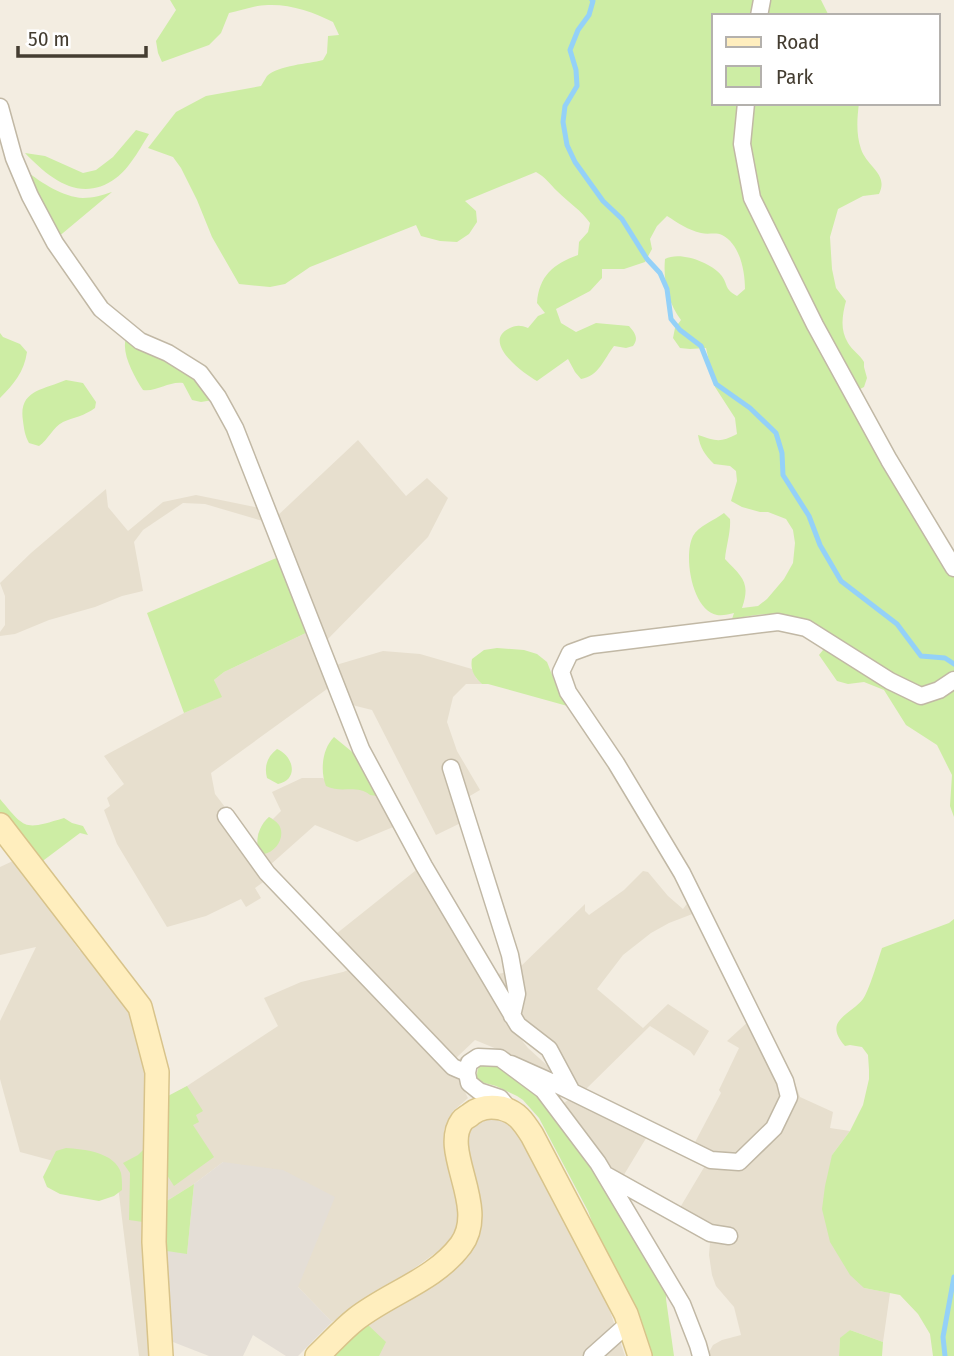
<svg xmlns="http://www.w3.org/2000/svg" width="954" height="1356" viewBox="0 0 954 1356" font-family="'Fira Sans Condensed',sans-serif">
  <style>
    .residential { fill: #e7dfce }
    .industrial { fill: #e4ded6 }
    .green { fill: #cdeda4 }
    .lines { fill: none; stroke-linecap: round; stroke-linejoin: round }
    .stream { stroke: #94d1f8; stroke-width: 5 }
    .street-casing { stroke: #c1b8a5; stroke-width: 19 }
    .secondary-casing { stroke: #d8c38a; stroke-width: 26 }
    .street { stroke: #fff; stroke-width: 16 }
    .secondary { stroke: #ffeebe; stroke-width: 23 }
  </style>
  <rect width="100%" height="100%" fill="#f3ede1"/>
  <path class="residential" d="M 358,440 L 406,496 L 427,478 L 448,498 L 428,537 L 325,642 L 336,665 L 383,651 L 420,654 L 472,669 L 476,678 L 482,684 L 466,684 L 453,697 L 447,722 L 457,751 L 480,790 L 463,800 L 469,819 L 436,835 L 372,710 L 348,704 L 338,681 L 211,773 L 215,794 L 257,849 L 258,834 L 264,822 L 269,817 L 273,819 L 281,811 L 272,792 L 302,778 L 323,778 L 331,788 L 359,789 L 368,792 L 370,795 L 382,790 L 398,825 L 357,842 L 315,825 L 270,865 L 336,934 L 420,867 L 511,1027 L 528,1048 L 550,1068 L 547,1075 L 509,1054 L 475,1040 L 454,1060 L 462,1086 L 468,1098 L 453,1111 L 444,1130 L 445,1144 L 458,1189 L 459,1229 L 452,1241 L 398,1280 L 332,1322 L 298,1287 L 223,1162 L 194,1184 L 162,1204 L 166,1098 L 187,1086 L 278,1026 L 264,998 L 301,982 L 343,972 L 356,967 L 266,880 L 255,888 L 261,898 L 246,907 L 241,899 L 206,916 L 167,927 L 117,844 L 104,810 L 110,806 L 107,798 L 124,784 L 104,756 L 184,713 L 221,697 L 214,680 L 224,672 L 312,630 L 266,522 L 205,504 L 183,503 L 143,530 L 134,542 L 143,591 L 122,596 L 95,607 L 49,620 L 15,634 L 0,636 L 0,632 L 5,625 L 5,596 L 0,583 L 31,553 L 106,489 L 108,507 L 128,531 L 163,502 L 196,495 L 260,508 L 275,518 Z
    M 15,860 L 80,951 L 83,950 L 110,985 L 136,1024 L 145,1049 L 145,1148 L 153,1356 L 139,1356 L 117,1178 L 20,1152 L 0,1079 L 0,1021 L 36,947 L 0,955 L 0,867 Z
    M 643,871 L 648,872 L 668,896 L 683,909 L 689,901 L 695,913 L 669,923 L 651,933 L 623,955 L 597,989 L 643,1028 L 668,1004 L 709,1031 L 694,1056 L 690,1051 L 650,1026 L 584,1091 L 693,1146 L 721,1093 L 719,1090 L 739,1048 L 727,1041 L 750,1020 L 761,1014 L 793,1077 L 800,1097 L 833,1112 L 830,1128 L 850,1131 L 832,1155 L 864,1288 L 890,1293 L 883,1342 L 850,1330 L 840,1339 L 839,1356 L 707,1356 L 713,1345 L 722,1340 L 741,1335 L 734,1307 L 716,1286 L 712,1275 L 709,1255 L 711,1229 L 678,1211 L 706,1164 L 648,1135 L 622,1178 L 609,1169 L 594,1151 L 564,1103 L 575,1095 L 526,1026 L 493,975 L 517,970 L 585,904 L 585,911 L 589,915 L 624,890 Z
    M 503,1115 L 520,1133 L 587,1265 L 603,1290 L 625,1356 L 328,1356 L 359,1325 L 450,1271 L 474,1179 L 466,1136 L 476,1119 Z"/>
  <path class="industrial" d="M 223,1162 L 283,1170 L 335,1197 L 298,1287 L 332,1322 L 298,1356 L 286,1356 L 253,1335 L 243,1356 L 209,1356 L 173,1342 L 160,1250 L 187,1253 L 194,1184 Z"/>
  <path class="green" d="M 170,0 L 758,0 L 755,16 L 714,16 L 714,103 L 742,103 L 742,174 L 954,570 L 954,817 L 950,806 L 952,775 L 937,745 L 906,725 L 884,690 L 864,682 L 848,684 L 837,681 L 819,655 L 831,640 C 822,634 813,626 804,621 C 781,609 755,615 732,619 L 734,613 C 729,614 723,616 717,615 C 692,610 683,556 693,536 C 698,526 715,520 724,513 L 730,519 C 731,532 726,546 725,559 C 742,577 751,582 742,608 L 758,606 L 767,599 L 784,579 L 793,563 L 795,543 L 793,530 L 786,519 L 768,512 L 760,512 L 742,507 L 731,501 L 737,481 L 736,471 L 730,466 L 714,464 C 705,455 700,448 698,435 C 716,441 720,443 737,434 L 735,418 L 715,387 L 706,348 L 690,349 L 680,348 L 673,338 L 675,328 L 681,320 C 668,303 663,281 665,259 C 680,251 710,262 721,275 C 729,285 723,288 737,296 L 745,289 C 745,271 740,244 722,235 C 716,232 708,235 701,233 C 688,230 678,223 667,216 L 657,226 L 650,239 L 652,249 L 645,262 L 624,269 L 602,269 L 602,278 L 590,291 L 556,309 L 561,323 L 576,332 L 596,323 L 629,326 C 635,333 639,338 633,346 L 626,348 L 614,346 C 604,359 599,376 581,379 L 575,372 L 568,359 L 537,381 C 524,374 482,343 508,329 C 516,325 520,325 528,328 L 538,316 L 545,313 L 537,303 C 539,276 553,264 578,255 L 579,242 L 588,232 L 590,223 C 581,210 569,203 557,191 C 550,184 545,177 536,172 L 465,201 L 476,211 L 477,222 L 469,234 L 457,242 L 440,241 L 421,236 L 416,225 L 310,267 L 285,284 L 270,287 L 239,284 L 212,237 L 197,200 L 181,168 L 173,157 L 148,148 L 176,112 L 206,96 L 261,86 C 263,83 265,79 267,76 C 279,65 308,64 323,60 L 327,53 L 328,36 L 339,35 L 333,22 C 314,12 290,4 268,5 C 255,5 241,11 229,13 L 221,33 L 209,45 L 162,62 L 158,53 L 156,41 L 176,10 Z
    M 770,0 L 821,0 L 829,16 L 767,16 Z
    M 754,103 L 859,103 C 857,119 856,134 861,149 C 867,167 889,174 879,194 L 863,196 L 838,209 L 830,237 L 832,269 L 836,288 L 846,301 C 842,316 840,330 848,343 C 852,350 860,355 864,362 L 864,367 L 867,378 L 864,387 L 858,390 L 755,197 L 748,153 Z
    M 136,130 L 149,134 C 141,147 129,169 116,178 C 81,204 50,179 25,153 L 45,156 L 83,173 L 96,170 L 113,157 Z
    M 26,171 C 42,183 63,197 83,198 C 93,198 103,195 112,192 L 57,238 Z
    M 0,333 L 3,337 L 20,344 L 27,352 C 24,372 14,384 0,398 Z
    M 126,338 L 200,376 L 213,400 L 201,402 L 192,400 L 183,383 C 169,381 157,392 143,390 C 134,376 121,353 126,338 Z
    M 66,380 L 83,383 L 96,402 L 95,408 C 84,416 75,417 63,422 C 53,427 48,440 39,446 L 29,443 C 25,436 24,429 23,421 C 18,390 43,390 66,380 Z
    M 281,556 L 312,630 L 224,672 L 214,680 L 222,697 L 184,713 L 147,613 Z
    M 497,648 L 524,650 L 537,654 L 547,662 L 556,685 L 571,707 L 488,684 L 482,684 C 474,677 470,669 472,659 L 484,650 Z
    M 334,737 L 362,760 L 382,790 L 377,796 L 370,795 C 357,784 341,794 326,786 C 320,771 322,749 334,737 Z
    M 277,749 C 294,756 299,780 278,784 L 267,778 C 264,766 267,757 277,749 Z
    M 0,799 C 26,830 24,830 64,818 L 72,823 L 83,826 L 88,835 L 80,833 L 36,866 L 0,819 Z
    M 269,817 C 272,819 276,821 279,825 C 286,837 276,852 264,854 L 258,850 C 256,837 259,826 269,817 Z
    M 954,919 L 954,1356 L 933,1356 L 930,1334 L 918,1314 L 900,1295 L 864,1288 L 850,1275 L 830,1242 L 822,1209 L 825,1186 L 832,1155 L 850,1131 L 863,1105 L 869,1079 L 869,1070 L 868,1055 L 862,1047 L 850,1045 L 845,1046 C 822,1020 851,1015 863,999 C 869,991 878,960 882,948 L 949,923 Z
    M 484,1061 L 494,1063 L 534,1086 L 564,1123 L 667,1284 L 666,1299 L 674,1356 L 642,1356 L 588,1211 L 539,1118 L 523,1100 L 517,1096 L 496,1086 L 481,1082 L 477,1078 C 477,1070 478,1066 484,1061 Z
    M 187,1086 L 203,1111 L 196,1115 L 199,1122 L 193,1125 L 214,1157 L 174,1186 L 165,1172 L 166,1097 Z
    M 66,1148 C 83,1149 115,1152 121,1173 C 122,1178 122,1184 122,1190 L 114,1196 L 99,1201 L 60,1194 L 47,1187 L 43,1177 L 56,1151 Z
    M 145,1148 L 143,1222 L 129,1220 L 130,1173 L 123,1163 L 138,1155 Z
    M 194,1184 L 187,1254 L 160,1250 L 162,1204 Z
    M 367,1324 L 386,1342 L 379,1356 L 328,1356 Z
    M 850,1330 L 883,1342 L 882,1356 L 839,1356 L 840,1338 Z"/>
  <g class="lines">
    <path class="stream" d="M 592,0 L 593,1 L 589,15 L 578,30 L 570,50 L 576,70 L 577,86 L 565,106 L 563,122 L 567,145 L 575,162 L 603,201 L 622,219 L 647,259 L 660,273 L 667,289 L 671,319 L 680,330 L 701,346 L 716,384 L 750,408 L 776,433 L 782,453 L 783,475 L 809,516 L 820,545 L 841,581 L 897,624 L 921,656 L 945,658 L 954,664
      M 945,1356 L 943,1337 L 954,1277"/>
    <defs>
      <path id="street" d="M 759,16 L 762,0
        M 746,103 L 742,144 L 752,198 L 815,325 L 889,460 L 954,568
        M 0,107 L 14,158 L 30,196 L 55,243 L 101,309 L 140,341 L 168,353 L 200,373 L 218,397 L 235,428 L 361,749 L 424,866 L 518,1025 L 549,1049 L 572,1092
        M 451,768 L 510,955 L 517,994 L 512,1016
        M 226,816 L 267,873 L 453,1067 L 467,1073
        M 511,1064 L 558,1085 L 711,1160 L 739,1162 L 774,1128 L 789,1097 L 785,1081 L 682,873 L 616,763 L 568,692 L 561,672 L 570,653 L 592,645 L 778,622 L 806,628 L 890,681 L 921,696 L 939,690 L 954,680
        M 509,1109 L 500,1098 L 479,1091 L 469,1083 L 467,1073 L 469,1063 L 478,1057 L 500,1058 L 543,1090 L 598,1163 L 682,1304 L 698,1345 L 701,1356
        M 606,1175 L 710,1233 L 729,1236
        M 592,1356 L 629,1323"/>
      <path id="secondary" d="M 0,825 L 140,1007 L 157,1072 L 154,1242 L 161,1356
        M 317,1356 C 330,1344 342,1330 356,1319 C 389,1293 435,1280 461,1245 C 489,1207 440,1151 462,1121 C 464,1118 468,1117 471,1114 C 480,1107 489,1106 501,1108 C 517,1112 523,1121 532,1135 L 626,1314 L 640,1356"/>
    </defs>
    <use href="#street" class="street-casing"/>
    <use href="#secondary" class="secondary-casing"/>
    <use href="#street" class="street"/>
    <use href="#secondary" class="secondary"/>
  </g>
  <rect x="712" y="14" width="228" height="91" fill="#ffffff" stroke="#b4b1ad" stroke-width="2"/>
  <rect x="726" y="37" width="35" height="10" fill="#ffeebe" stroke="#b4b1ad" stroke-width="2"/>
  <text x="776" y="49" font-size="21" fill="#443d31">Road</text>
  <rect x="726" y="66" width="35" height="21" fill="#cdeda4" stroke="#b4b1ad" stroke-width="2"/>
  <text x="776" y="84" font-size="21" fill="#443d31">Park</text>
  <path d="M18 46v10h128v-10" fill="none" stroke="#443d31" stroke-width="3.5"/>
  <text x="28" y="46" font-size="21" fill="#443d31" stroke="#ffffff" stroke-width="5" paint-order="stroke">50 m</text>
</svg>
